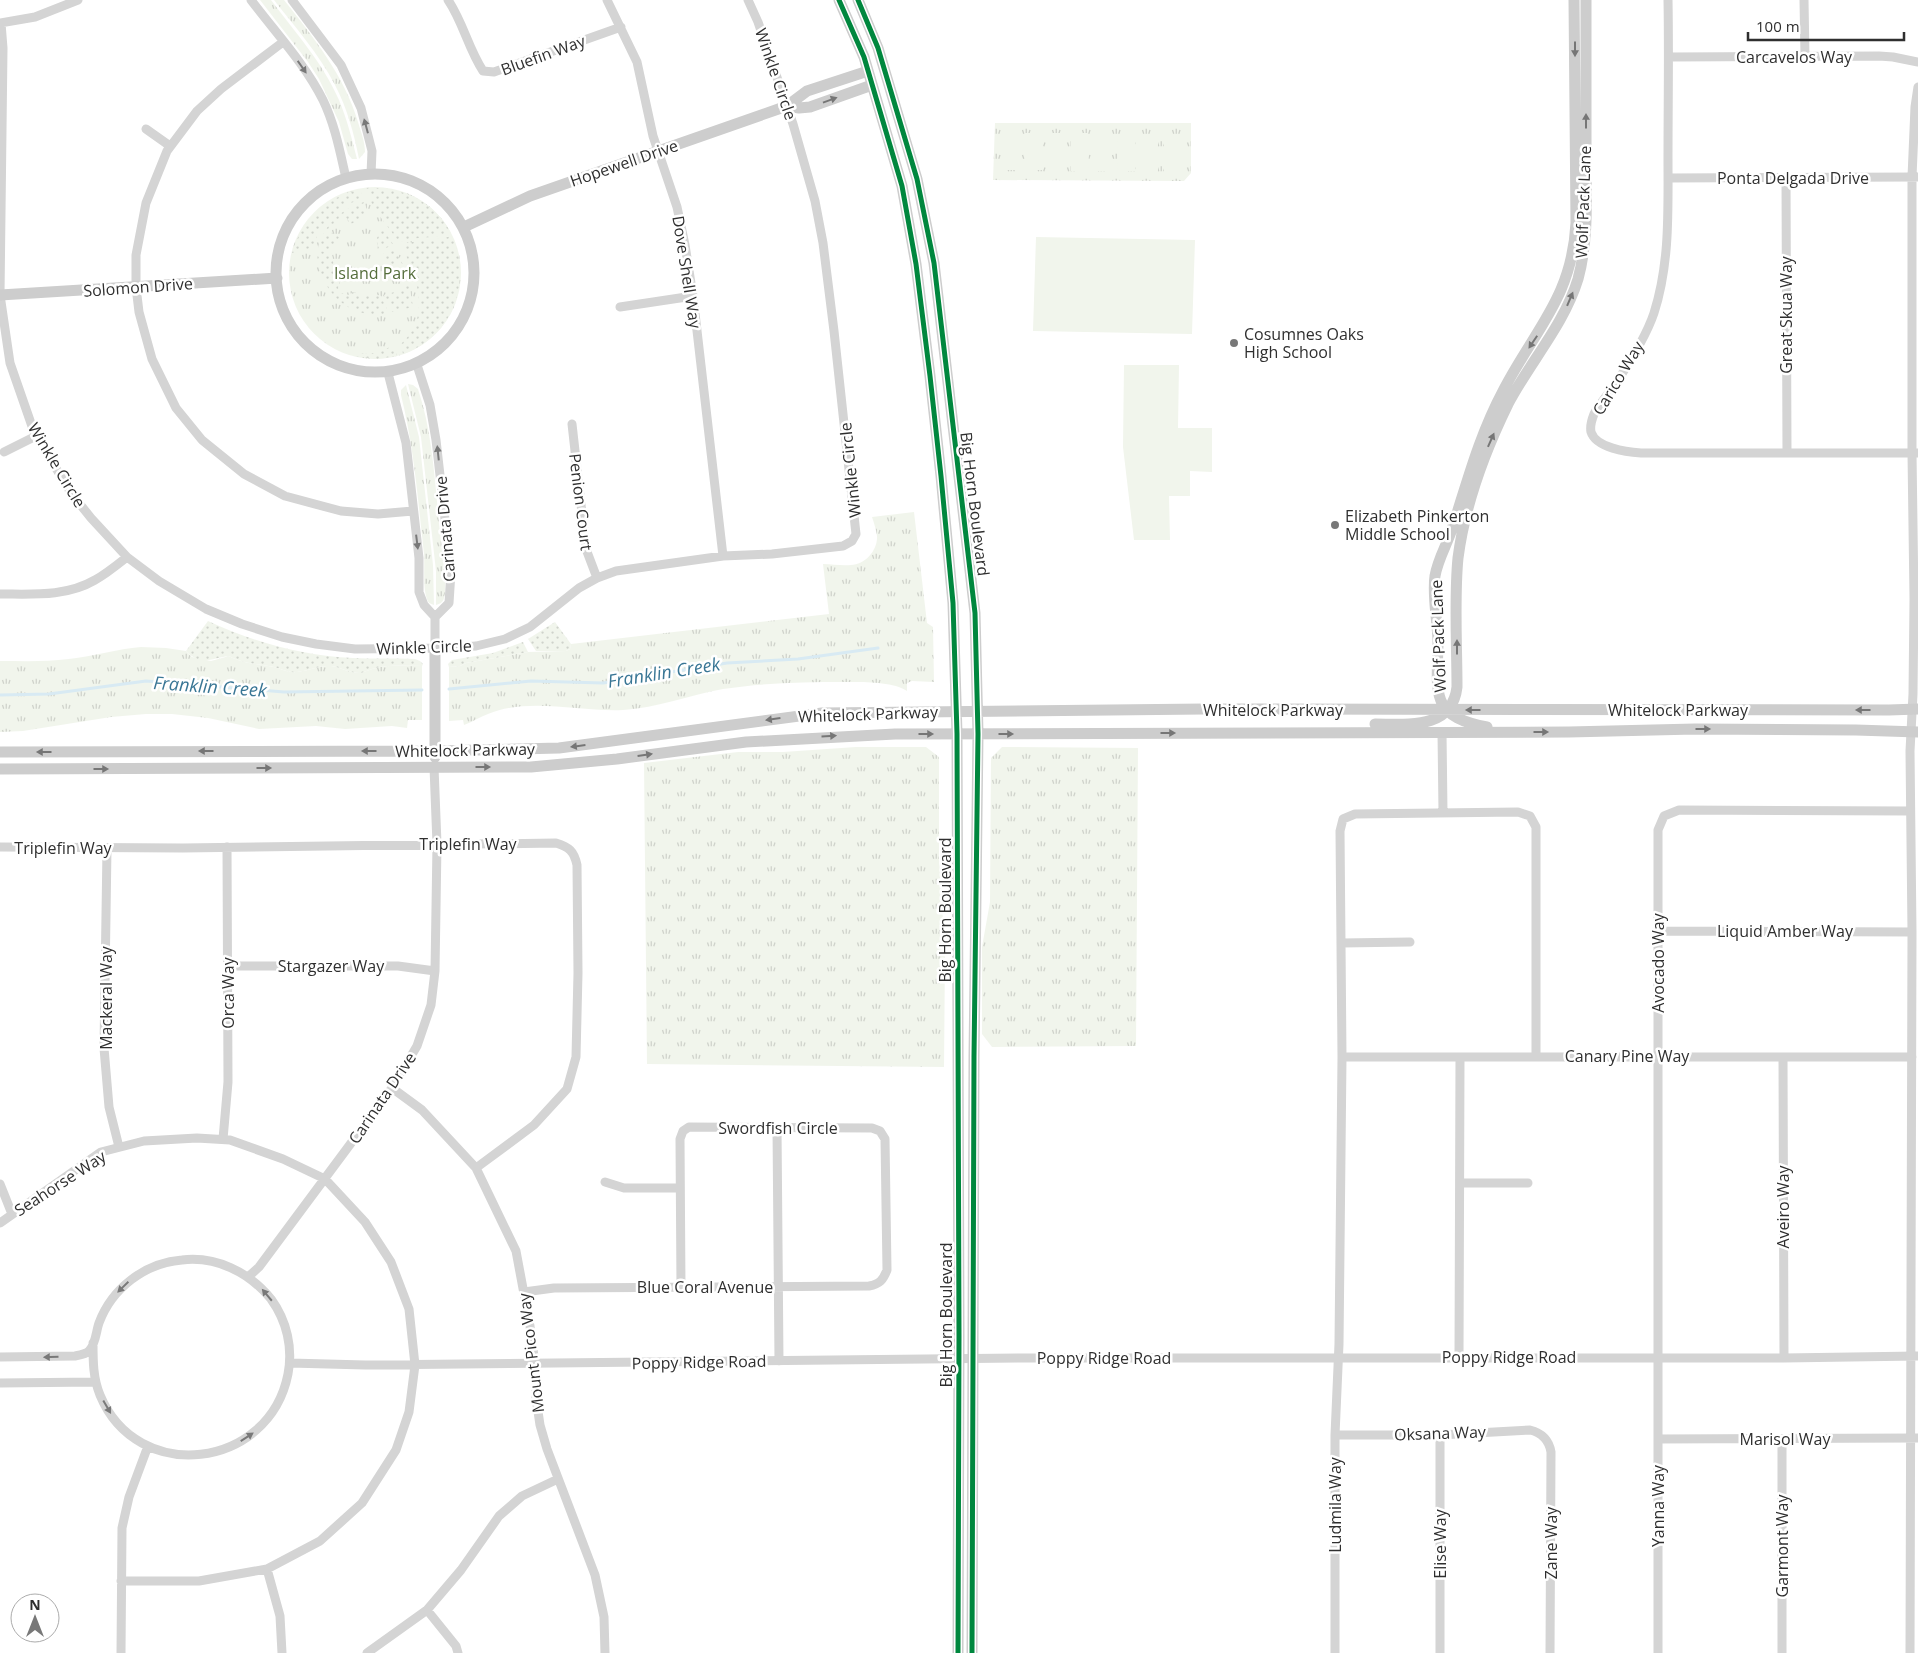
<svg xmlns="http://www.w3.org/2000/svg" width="1918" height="1653" viewBox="0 0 1918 1653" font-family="'Open Sans',sans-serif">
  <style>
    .grass { fill: url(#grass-tufts) }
    .garden { fill: url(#garden-dots) }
    .pitch { fill: #f1f5ec }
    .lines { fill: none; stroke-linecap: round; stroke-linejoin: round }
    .stream { stroke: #d8eaf3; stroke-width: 3 }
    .street { stroke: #d4d4d4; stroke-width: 9 }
    .secondary { stroke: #cdcdcd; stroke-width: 11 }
    .cycleway-casing { stroke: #fff; stroke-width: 8 }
    .cycleway { stroke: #00873e; stroke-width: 5 }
    .oneway { fill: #767676 }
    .oneway2 { fill: #797979 }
    .poi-dot { fill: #787878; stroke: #fff; stroke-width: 2 }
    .labels { text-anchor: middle; stroke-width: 5; stroke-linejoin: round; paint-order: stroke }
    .street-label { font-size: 16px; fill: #2f2f2f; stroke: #fff }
    .park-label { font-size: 16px; fill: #546d3a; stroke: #fff }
    .poi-label { font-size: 16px; fill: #2f2f2f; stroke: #fff; text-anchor: start }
    .water-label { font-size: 18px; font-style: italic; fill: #397695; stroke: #fff }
  </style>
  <defs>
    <pattern id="grass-tufts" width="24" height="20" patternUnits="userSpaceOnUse" patternTransform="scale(1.25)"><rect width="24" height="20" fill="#f1f5ec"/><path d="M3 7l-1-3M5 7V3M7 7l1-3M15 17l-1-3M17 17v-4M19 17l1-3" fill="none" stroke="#cfd2cb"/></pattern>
    <pattern id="garden-dots" width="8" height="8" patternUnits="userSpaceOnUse" patternTransform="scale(1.25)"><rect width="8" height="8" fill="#f1f5ec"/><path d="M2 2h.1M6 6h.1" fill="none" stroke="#cfd2cb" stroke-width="1.8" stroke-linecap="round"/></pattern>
  </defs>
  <rect width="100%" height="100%" fill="#fff"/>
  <path class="grass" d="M 260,0 L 271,0 C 295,32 323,63 339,100 C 347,119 352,139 357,159 L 352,159 L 348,154 L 339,122 L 319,79 L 308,62 Z
    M 274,0 L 284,0 C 314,38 344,75 358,122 C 361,132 365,142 365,152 L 359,159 C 354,133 347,108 335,85 C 319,54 295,27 274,0 Z
    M 995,123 L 1191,123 L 1191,173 L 1184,181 L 993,180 Z
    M289 273a86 86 0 1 1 172 0a86 86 0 1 1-172 0Z
    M 408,384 L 413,385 L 418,389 C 433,434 435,485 440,533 C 442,548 448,584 444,598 C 443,602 440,604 436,605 L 436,571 L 421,437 Z
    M 406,385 L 419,437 L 433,565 L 434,605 L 429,603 C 422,593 425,568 424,554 C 418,501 414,447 401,395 L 401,390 Z
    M 914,512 L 927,623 L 933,627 L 934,682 L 912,681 L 907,683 L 907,691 C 892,681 861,682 844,682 C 803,682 763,683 723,689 C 690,695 657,708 623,710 C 579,712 530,697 488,714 C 480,717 472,722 464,725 L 463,720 L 449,721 L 449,667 L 460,666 L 466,663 L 528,652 L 566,651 L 570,649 L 571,644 L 829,614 L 823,564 C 832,564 842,566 851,565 C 865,565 878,550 877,536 C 876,529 874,523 872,517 Z
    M 141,647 L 166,648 L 186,651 L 192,657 L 211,661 L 229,656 C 243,664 259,664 274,667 C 282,669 288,673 297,672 C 308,671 319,665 331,666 C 341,667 351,674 361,673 C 365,672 368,670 372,669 C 389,664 405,666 422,666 L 422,720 L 408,720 L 407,728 L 392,726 L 345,729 L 316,726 L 259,729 L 208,718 L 172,714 L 146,714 L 111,717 L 23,731 L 0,732 L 0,661 C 23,661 46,662 69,659 C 94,656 117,649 141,647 Z
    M 856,747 L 926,747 L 939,757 L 939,859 L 945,953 L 944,1067 L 647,1064 L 644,763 L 738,752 L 783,752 Z
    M 1002,747 L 1138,748 L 1136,1046 L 992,1047 L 982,1034 L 982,947 L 990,902 L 991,758 Z"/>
  <path class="garden" d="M 366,188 C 401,186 434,201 451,233 C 435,239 416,236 399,242 L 373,207 Z
    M 360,189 L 363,199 L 341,206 L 342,208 L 329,219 L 320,232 L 318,232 L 314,247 L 292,253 C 302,219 326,198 360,189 Z
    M 364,202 L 369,214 L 351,224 L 344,215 L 330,229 L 330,232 L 339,237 L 333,250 L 318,247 C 325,224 341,209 364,202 Z
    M 382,228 L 393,244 L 378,253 L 377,238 Z
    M 452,236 C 472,283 453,336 403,354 L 401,344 C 432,316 417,277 401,245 C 418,239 435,241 452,236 Z
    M 395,248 L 404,267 L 391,265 L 379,256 Z
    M 317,250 L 332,254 L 334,268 L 332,269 L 334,274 L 336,275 L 340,281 L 338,288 L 341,293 L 348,295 L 353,292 L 365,297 L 366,296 L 380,295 L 389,313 C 349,322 317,289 317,250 Z
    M 409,283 L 413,307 L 392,312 L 384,295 L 398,291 Z
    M 395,345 L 397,356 L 377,359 L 353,356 L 353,354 L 376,353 Z
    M 208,621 C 253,642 303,656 353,658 C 374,659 394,658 415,659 L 420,661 L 423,664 L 422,666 C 405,666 389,664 372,669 C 368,670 365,672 361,673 C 351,674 341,667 331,666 C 319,665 308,671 297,672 C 288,673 282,669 274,667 C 259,664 243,664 229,656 C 212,658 201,667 186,651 Z
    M 555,622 L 571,644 L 570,649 L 566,651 L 536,651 L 528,639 Z
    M 523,642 L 528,652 L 466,663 L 460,666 L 449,667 L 448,664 L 452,660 L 493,653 Z"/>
  <path class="pitch" d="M 1002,133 L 1019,133 L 1019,170 L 1002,170 Z
    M 1025,133 L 1042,133 L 1042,170 L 1025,170 Z
    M 1048,133 L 1066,133 L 1066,170 L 1048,171 Z
    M 1071,133 L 1088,133 L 1089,171 L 1071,171 Z
    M 1112,133 L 1112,171 L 1094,171 L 1094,134 Z
    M 1117,134 L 1135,134 L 1135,171 L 1118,171 Z
    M 1141,134 L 1158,134 L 1158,171 L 1141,171 Z
    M 1164,134 L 1181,134 L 1181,172 L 1164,172 Z
    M 1036,237 L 1195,240 L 1192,334 L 1033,331 Z
    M 1124,365 L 1179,365 L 1178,428 L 1212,428 L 1212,472 L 1190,471 L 1190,496 L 1169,496 L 1170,540 L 1134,540 L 1123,447 Z"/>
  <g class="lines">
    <path class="stream" d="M 449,689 L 531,681 L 603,683 L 727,663 L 798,659 L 878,648
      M 0,695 L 49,694 L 146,681 L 284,692 L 422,690"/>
    <path class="street" d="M 251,0 C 276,33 305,64 323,100 C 335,125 340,152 346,178
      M 292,0 L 341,65 L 361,108 L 372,151 L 371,174
      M 448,0 C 463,22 468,48 483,71 L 494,72 L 621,27
      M 607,0 L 637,62 L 653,136 L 677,207 L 685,245 L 693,296 L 723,556
      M 1668,0 C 1669,53 1668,106 1668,159 C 1668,211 1670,263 1654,313 C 1646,337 1630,362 1616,383 C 1609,393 1600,403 1594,414 C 1592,419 1590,427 1591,432 C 1596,448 1627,452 1641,453 L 1918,453
      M 1804,0 L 1805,57
      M 0,23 L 35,17 L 78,0
      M 1,23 L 3,48 L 0,295 L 10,363 L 34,432 L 71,493 L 91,518 L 127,557 L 159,581 L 206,609 L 242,624 L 282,637 L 316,644 L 355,649 L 451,648 L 476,646 L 505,639 L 530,627 L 579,588 L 597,578 L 616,571 L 723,556 L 772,554 L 843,546 L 852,541 L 856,534 L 834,331 L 823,243 L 815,201 L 793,124 L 758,22 L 748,0
      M 283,42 L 221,89 L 197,111 L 167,151 L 146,203 L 136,255 L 136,287 L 139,312 L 152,359 L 176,408 L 202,440 L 244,474 L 285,496 L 341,511 L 378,514 L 413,511
      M 1669,57 L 1879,56 L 1893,57 L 1918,62
      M 146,129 L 170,146
      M 1668,178 L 1918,177
      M 1786,178 L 1787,453
      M 620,307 L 693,296
      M 417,365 L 430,405 L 436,440 L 451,572 L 449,603 L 435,617
      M 388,373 L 406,443 L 419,558 L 419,592 L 424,605 L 435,617
      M 572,424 L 586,549 L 597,578
      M 4,452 L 36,436
      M 0,594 C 32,594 66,597 95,580 C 106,574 117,565 127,557
      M 435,617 L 435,648
      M 1442,732 L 1443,812
      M 0,847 L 183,848 L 556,843 C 569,847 574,851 577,865 L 578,973 L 576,1057 L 567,1089 L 534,1125 L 476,1168
      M 107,848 L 104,1048 L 109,1107 L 119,1147
      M 1658,931 L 1912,932
      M 1342,943 L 1410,942
      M 228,966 L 398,966 L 435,971
      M 1342,1057 L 1912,1057
      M 1783,1057 L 1784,1358
      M 392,1088 L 422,1110 L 476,1168 L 516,1251 L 530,1326 L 535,1364 L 536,1398 L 540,1425 L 547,1449 L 595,1575 L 604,1617 L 605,1653
      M 777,1128 L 779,1361
      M 223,1139 L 228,1082 L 227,847
      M 605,1182 L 624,1188 L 680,1188
      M 1460,1183 L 1528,1183
      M 0,1184 L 12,1214
      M 0,1223 L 101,1152 L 144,1141 L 197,1138 L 230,1140 L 283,1159 L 325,1179 L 365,1222 L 391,1262 L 409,1309 L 415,1365 L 409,1412 L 396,1450 L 362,1503 L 320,1541 L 267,1569 L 199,1581 L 121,1581
      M 248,1277 L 259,1267 L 392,1088 L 417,1046 L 431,1005 L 435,971 L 437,844 L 434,767
      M 524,1292 L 554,1288 L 869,1286 C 880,1284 883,1280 887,1270 L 885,1139 L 880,1131 L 872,1128 L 689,1127 L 683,1131 L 680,1139 L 681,1288
      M 0,1357 L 75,1356 C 80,1355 86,1354 89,1351 C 96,1344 96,1331 99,1323 C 112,1288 145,1263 182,1260 C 216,1256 249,1272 271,1299 C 287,1321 293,1348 288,1374 C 269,1470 137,1485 100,1395 C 93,1378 93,1361 93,1343
      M 1459,1357 L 1460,1057
      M 290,1363 L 365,1365 L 1024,1358 L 1784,1358 L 1918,1356
      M 0,1383 L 96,1382
      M 1335,1435 L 1440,1435 L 1530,1430 C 1542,1433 1549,1440 1551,1452 L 1550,1653
      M 1658,1439 L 1918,1438
      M 1782,1439 L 1782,1653
      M 267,1569 L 280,1616 L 282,1653
      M 427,1610 L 456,1646 L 458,1653
      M 121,1653 L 122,1528 L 129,1497 L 148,1446
      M 367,1653 L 427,1610 L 461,1570 L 499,1516 L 522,1496 L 558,1479
      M 1335,1653 L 1335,1435 L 1339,1344 L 1342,1057 L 1340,831 L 1343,819 L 1355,814 L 1518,812 L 1530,816 L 1536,827 L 1536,1057
      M 1440,1653 L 1440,1435
      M 1658,1653 L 1658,830 L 1664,816 L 1679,810 L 1910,811
      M 1910,1653 L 1912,932 L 1910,751 L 1913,694 L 1914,599 L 1912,453 L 1912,177 L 1915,107 L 1918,87"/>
    <path class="secondary" d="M 839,0 L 864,57 L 902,186 L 916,264 L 930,376 L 941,476 L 953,603 L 957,734 L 959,1336 L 958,1653
      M 858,0 L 878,48 L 917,179 L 934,263 L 975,613 L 978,734 L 974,1057 L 972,1653
      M 787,106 L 799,108 L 810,107 L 872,85
      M276 273a99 99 0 1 1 198 0a99 99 0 1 1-198 0Z
      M 464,227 L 530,196 L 787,106 L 807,91 L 868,71
      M 0,295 L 277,278
      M 1375,724 C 1407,724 1452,730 1457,687 C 1457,646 1454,598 1458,558 C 1465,504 1484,453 1508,404 C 1530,362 1564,325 1578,279 C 1589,239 1586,196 1586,155 C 1586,103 1586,52 1586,0
      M 1487,727 C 1430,717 1437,693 1438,644 C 1438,621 1432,597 1435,576 C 1438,558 1448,543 1453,526 C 1468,479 1480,434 1503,391 C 1535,329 1572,298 1576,223 L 1574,0
      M 0,752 L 435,751 L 559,748 L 822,713 L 1204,709 L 1889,710 L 1918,709
      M 435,757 L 435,648
      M 0,769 L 531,767 L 617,759 L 746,742 L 895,734 L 1569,732 L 1695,729 L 1856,730 L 1918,732"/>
    <defs>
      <path id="cycleway" d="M 839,0 L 864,57 L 902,186 L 916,264 L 930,376 L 941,476 L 953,603 L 957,734 L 959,1336 L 958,1653
        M 858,0 L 878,48 L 917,179 L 934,263 L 975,613 L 978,734 L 974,1057 L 972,1653"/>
    </defs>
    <use href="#cycleway" class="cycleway-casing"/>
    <use href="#cycleway" class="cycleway"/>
  </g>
  <defs><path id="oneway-solid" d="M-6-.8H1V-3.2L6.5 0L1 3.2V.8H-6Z" transform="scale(1.25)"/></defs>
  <g class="oneway">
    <use href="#oneway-solid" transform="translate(1575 49) rotate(90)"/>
    <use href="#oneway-solid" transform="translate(830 100) rotate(-20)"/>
    <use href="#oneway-solid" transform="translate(1586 121) rotate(-90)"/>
    <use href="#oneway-solid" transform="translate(1570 299) rotate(-67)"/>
    <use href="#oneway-solid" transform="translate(1533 342) rotate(124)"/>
    <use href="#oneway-solid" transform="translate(1491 440) rotate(-66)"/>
    <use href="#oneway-solid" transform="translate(1457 647) rotate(-90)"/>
    <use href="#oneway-solid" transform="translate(1473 710) rotate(180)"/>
    <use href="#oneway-solid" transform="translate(1863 710) rotate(-180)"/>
    <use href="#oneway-solid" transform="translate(773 719) rotate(172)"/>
    <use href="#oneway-solid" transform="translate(1703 729)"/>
    <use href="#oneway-solid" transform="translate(1541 732)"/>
    <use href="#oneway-solid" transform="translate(1168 733)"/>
    <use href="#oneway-solid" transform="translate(926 734)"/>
    <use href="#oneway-solid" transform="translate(1006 734)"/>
    <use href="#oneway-solid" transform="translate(829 736) rotate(-4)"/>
    <use href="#oneway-solid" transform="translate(578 746) rotate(173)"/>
    <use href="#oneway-solid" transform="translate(206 751) rotate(180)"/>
    <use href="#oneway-solid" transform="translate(369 751) rotate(180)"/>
    <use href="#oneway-solid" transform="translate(44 752) rotate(180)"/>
    <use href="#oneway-solid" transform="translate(645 755) rotate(-8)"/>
    <use href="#oneway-solid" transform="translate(483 767)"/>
    <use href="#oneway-solid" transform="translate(264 768)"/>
    <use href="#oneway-solid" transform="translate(101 769)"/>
  </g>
  <g class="oneway2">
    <use href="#oneway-solid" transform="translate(302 67) rotate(55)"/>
    <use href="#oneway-solid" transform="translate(366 126) rotate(-105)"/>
    <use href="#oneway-solid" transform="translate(438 453) rotate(-96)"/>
    <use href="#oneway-solid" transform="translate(417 542) rotate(83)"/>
    <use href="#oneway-solid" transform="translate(123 1287) rotate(136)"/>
    <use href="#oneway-solid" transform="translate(267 1295) rotate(-130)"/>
    <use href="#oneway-solid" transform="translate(51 1357) rotate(179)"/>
    <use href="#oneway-solid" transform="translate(107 1407) rotate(60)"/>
    <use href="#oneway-solid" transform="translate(247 1437) rotate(-33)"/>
  </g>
  <g class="poi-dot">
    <circle cx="1234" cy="343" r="5"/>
    <circle cx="1335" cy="525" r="5"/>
  </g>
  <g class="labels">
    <g class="street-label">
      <text transform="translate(543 55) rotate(-20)" y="6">Bluefin Way</text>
      <text x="1794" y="63">Carcavelos Way</text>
      <text transform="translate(776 74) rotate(71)" y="6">Winkle Circle</text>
      <text transform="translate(624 163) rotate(-19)" y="6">Hopewell Drive</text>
      <text x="1793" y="184">Ponta Delgada Drive</text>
      <text transform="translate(1583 202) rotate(-88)" y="6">Wolf Pack Lane</text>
      <text transform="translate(687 272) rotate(81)" y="6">Dove Shell Way</text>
      <text transform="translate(138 287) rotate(-4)" y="6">Solomon Drive</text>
      <text transform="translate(1786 315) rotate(-90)" y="6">Great Skua Way</text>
      <text transform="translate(1618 378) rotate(-59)" y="6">Carico Way</text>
      <text transform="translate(57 465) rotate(59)" y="6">Winkle Circle</text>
      <text transform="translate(850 470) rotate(-96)" y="6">Winkle Circle</text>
      <text transform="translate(581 502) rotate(83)" y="6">Penion Court</text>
      <text transform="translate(975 504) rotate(83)" y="6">Big Horn Boulevard</text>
      <text transform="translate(445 529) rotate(-95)" y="6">Carinata Drive</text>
      <text transform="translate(1438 636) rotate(-92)" y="6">Wolf Pack Lane</text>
      <text transform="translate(424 647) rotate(-2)" y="6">Winkle Circle</text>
      <text x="1273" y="716">Whitelock Parkway</text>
      <text x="1678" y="716">Whitelock Parkway</text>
      <text transform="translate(868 714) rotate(-2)" y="6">Whitelock Parkway</text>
      <text transform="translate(465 750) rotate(-1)" y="6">Whitelock Parkway</text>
      <text x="468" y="850">Triplefin Way</text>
      <text x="63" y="854">Triplefin Way</text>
      <text transform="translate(945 910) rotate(-90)" y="6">Big Horn Boulevard</text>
      <text x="1785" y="937">Liquid Amber Way</text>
      <text transform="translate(1658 963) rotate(-90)" y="6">Avocado Way</text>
      <text x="331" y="972">Stargazer Way</text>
      <text transform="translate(228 993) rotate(-90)" y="6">Orca Way</text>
      <text transform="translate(106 998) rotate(-90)" y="6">Mackeral Way</text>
      <text x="1627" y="1062">Canary Pine Way</text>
      <text transform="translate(382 1098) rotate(-56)" y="6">Carinata Drive</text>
      <text x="778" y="1134">Swordfish Circle</text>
      <text transform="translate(60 1183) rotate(-33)" y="6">Seahorse Way</text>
      <text transform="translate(1783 1207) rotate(-90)" y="6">Aveiro Way</text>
      <text x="705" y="1293">Blue Coral Avenue</text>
      <text transform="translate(946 1315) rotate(-90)" y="6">Big Horn Boulevard</text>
      <text transform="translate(531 1353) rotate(-97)" y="6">Mount Pico Way</text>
      <text x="1509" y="1363">Poppy Ridge Road</text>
      <text x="1104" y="1364">Poppy Ridge Road</text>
      <text transform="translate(699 1362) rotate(-1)" y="6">Poppy Ridge Road</text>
      <text transform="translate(1440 1433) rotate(-2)" y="6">Oksana Way</text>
      <text x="1785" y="1445">Marisol Way</text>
      <text transform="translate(1335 1505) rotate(-90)" y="6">Ludmila Way</text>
      <text transform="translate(1658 1506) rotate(-90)" y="6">Yanna Way</text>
      <text transform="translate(1551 1543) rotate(-90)" y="6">Zane Way</text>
      <text transform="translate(1440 1544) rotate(-90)" y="6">Elise Way</text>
      <text transform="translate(1782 1546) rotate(-90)" y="6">Garmont Way</text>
    </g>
    <g class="park-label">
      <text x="375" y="279">Island Park</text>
    </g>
    <g class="poi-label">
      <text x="1244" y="340">Cosumnes Oaks<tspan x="1244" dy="18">High School</tspan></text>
      <text x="1345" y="522">Elizabeth Pinkerton<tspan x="1345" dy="18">Middle School</tspan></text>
    </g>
    <g class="water-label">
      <text transform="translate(664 673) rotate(-9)" y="6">Franklin Creek</text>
      <text transform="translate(210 687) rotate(4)" y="6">Franklin Creek</text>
    </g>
  </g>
  <g transform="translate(35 1618)"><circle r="24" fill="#ffffff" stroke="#acacac"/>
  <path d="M0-4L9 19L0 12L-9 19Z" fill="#787878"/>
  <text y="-8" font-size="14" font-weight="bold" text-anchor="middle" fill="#2f2f2f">N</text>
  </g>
  <path d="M1748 32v8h156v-8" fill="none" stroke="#2f2f2f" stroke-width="2.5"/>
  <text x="1756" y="32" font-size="15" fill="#2f2f2f" stroke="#ffffff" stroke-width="4" paint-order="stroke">100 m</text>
</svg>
